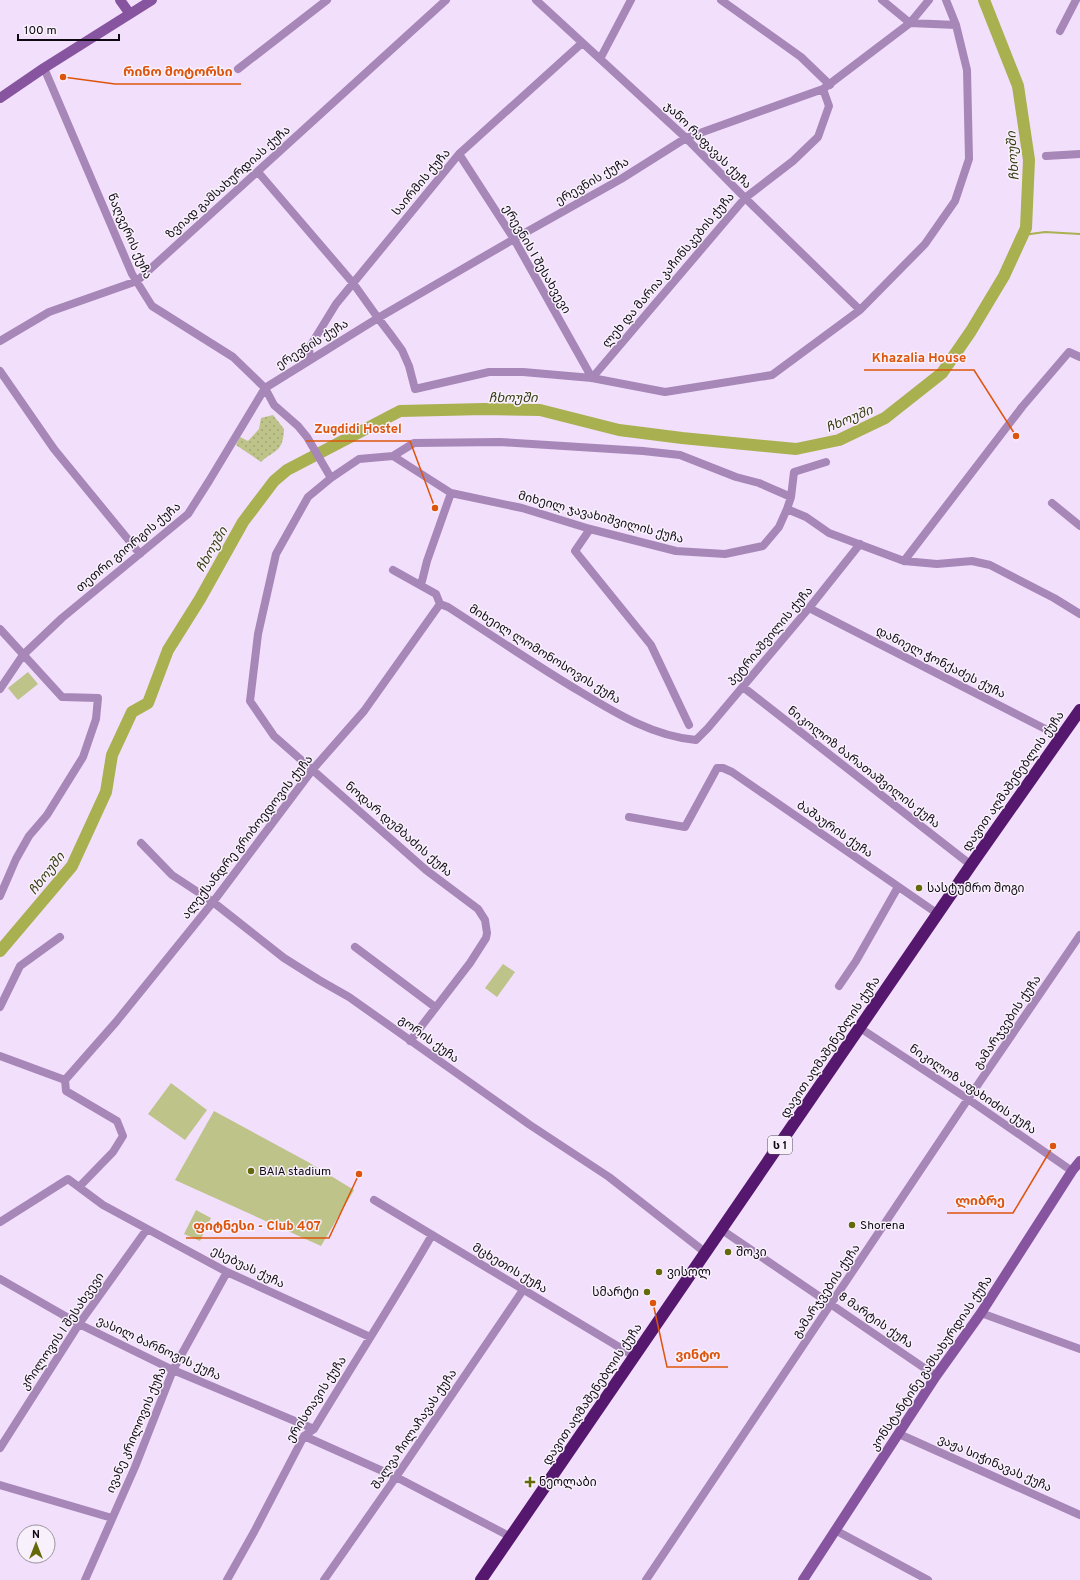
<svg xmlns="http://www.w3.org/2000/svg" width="1080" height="1580" viewBox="0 0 1080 1580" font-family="Overpass,'Noto Sans Georgian',sans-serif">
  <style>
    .grass { fill: url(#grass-dots) }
    .park { fill: #bdc389 }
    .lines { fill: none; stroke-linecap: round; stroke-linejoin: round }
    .stream { stroke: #a9b04f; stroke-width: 2 }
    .river { stroke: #a9b04f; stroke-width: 12 }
    .street { stroke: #a786b8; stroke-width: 8 }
    .secondary { stroke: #87559f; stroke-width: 10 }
    .highway { stroke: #55186e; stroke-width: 12 }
    .poi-dot { fill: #65690a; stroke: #f8f1fc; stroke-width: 1.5 }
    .labels { text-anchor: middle; stroke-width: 3; stroke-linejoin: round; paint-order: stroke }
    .shield { fill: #f8f1fc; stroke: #554f58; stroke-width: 1 }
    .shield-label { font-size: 11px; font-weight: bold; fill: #0f0912 }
    .street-label { font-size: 12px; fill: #0f0912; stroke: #f8f1fc }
    .poi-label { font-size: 12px; fill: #0f0912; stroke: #f8f1fc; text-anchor: start }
    .water-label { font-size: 13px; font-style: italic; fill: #383b12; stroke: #f8f1fc }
    .leader { fill: none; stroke: #dd550c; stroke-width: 1.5 }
    .callout-dot { fill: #dd550c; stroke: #f8f1fc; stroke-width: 1.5 }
    .callout-label { font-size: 13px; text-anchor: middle; font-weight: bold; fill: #dd550c; stroke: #f8f1fc; stroke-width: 3; stroke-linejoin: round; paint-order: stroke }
  </style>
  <defs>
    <pattern id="grass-dots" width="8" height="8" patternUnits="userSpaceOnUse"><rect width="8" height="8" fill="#bdc389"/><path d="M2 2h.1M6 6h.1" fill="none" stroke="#a1a675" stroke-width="1.8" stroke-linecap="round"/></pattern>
  </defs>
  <rect width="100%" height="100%" fill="#f2dffc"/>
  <path class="grass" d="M 273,415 L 284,429 C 283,453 275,449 261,462 L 236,445 L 240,437 L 248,441 L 259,429 L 261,418 Z"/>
  <path class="park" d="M 28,672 L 38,684 L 18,700 L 8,688 Z
    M 503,964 L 515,972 L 497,997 L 485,988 Z
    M 171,1083 L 207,1110 L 185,1140 L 148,1114 Z
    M 214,1111 L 308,1162 L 354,1190 L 321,1246 L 175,1180 Z
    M 196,1210 L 211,1218 L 200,1241 L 184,1234 Z"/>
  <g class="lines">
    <path class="stream" d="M 1023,235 L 1045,232 L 1080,234"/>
    <path class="river" d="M 0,951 L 72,866 L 106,792 L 112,755 L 132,712 L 148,703 L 168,650 L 200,599 L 243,522 L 274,481 L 287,470 L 400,411 L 484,409 L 540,410 L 619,430 L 682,438 L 796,449 L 839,440 L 885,418 L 942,373 L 971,331 L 1004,276 L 1026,228 L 1029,160 L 1018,86 L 984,0"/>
    <path class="street" d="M 536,0 L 686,138 L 745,198 L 860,310
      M 721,0 L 801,57 L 830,85
      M 882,0 L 910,23 L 956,25
      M 1060,31 L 1076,0
      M 600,59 L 631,0
      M 44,68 L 132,274 L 152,306 L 233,357 L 265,388 L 274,405 L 298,426 L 307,437 L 331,478
      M 238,69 L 327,0
      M 459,154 L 514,239 L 592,378 L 745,198 L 793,161 L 818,137 L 829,106 L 823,89
      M 1046,156 L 1080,154
      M 258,172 L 353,283 L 378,318 L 391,335 L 402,350 L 409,366 L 415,389 L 489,372 L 523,372 L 592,378 L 665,392 L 772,375 L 860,310 L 925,244 L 955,201 L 969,159 L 967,70 L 956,25 L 946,0
      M 0,341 L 49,312 L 137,281 L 446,0
      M 310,359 L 309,348 L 336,304 L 459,154 L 582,43
      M 0,371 L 54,449 L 140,554
      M 393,456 L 451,493 L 522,508 L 590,529 L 676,551 L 725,554 L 763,546 L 779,527 L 787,509 L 806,517 L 829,533 L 904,561 L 937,564 L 972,561 L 990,565 L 1054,598 L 1080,614
      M 791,497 L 794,472 L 826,462
      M 1052,503 L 1080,526
      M 590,529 L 575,551 L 651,645 L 689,725
      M 904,561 L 1022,407 L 1069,352 L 1080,357
      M 393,570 L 436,594 L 440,604 L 448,607 C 490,634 531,662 574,688 C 612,711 651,736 696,740 L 708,728 L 809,608 L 860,544
      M 421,585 L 427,561 L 451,493
      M 809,608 L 1061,737
      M 0,629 L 62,697 L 98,698 L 96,719 L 83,757 L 47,815 L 29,836 L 16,859 L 0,896
      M 743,687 L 971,865
      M 0,689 L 23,655 L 62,618 L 188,514 L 209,481 L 265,388 L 378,318 L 514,239 L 621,179 L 686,138 L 823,89 L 910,23 L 929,0
      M 629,817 L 685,827 L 715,772 L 717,768 L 723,768 L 732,772 L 938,914
      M 141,843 L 172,875 L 213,902 L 284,958 L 319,980 L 349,997 L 530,1125 L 609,1177 L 706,1253
      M 355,947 L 435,1007
      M 839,986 L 856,961 L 898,887
      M 0,1007 L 20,966 L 60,937
      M 860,1028 L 968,1099 L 1072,1171
      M 410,1041 L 470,963 L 486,938 L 487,933 L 485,920 L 478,909 L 426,870 L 274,736 L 250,701 L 258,634 L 276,554 L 308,497 L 331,478 L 359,459 L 393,456 L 414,443 L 500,442 L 643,451 L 680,455 L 736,477 L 759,483 L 791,497 L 787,509
      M 0,1056 L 65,1080
      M 65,1080 L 116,1022 L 213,902 L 313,769 L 364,711 L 440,604
      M 65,1080 L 66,1091 L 117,1121 L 123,1136 L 113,1152 L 79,1187
      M 374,1200 L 634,1356
      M 0,1222 L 68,1179 L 103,1205 L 227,1272 L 370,1337
      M 722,1230 L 936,1376
      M 0,1279 L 79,1324 L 173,1370 L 314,1429
      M 981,1313 L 1080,1349
      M 899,1434 L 1080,1515
      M 304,1436 L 396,1477 L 511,1537
      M 0,1448 L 79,1324 L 147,1229
      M 0,1485 L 112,1518
      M 835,1530 L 928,1580
      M 85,1580 L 135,1467 L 173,1370 L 227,1272
      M 227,1580 L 254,1532 L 304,1436 L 314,1429 C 353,1364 394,1301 432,1235
      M 324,1580 L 396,1477 L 523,1290
      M 646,1580 L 968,1099 L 1080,935"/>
    <path class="secondary" d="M 120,0 L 130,14
      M 0,98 L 44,68 L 152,0
      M 803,1580 L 936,1376 L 981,1313 L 1072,1171 L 1080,1161"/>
    <path class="highway" d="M 481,1580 L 971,865 L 1080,710"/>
  </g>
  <g class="poi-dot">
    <circle cx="919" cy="888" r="4"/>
    <circle cx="251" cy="1171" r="4"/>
    <circle cx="852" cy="1225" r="4"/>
    <circle cx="728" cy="1252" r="4"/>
    <circle cx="659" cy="1272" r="4"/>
    <circle cx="647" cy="1292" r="4"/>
    <path d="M528 1476h4v4h4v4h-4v4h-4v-4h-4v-4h4z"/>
  </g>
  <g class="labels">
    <rect class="shield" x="768" y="1136" width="24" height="18" rx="3"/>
    <g class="shield-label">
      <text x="780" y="1149">ს 1</text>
    </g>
    <g class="street-label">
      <text transform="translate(708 145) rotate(45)" y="4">ჯანო რაფავას ქუჩა</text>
      <text transform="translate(592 181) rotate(-30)" y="4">ერევნის ქუჩა</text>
      <text transform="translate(228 182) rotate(-42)" y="4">ზვიად გამსახურდიას ქუჩა</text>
      <text transform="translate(421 182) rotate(-50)" y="4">საირმის ქუჩა</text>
      <text transform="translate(130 236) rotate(66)" y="4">წაღვერის ქუჩა</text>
      <text transform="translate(537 259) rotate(60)" y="4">ერევნის I შესახვევი</text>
      <text transform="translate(668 270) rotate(-50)" y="4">ლეხ და მარია კაჩინსკების ქუჩა</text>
      <text transform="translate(312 344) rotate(-32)" y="4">ერევნის ქუჩა</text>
      <text transform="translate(601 517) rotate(15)" y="4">მიხეილ ჯავახიშვილის ქუჩა</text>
      <text transform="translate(128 547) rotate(-40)" y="4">თეთრი გიორგის ქუჩა</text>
      <text transform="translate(770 636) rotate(-50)" y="4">პეტრიაშვილის ქუჩა</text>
      <text transform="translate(545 654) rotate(32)" y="4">მიხეილ ლომონოსოვის ქუჩა</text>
      <text transform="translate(941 662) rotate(27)" y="4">დანიელ ჭონქაძეს ქუჩა</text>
      <text transform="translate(864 767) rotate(38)" y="4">ნიკოლოზ ბარათაშვილის ქუჩა</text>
      <text transform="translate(1013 781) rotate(-55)" y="4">დავით აღმაშენებლის ქუჩა</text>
      <text transform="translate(399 829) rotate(41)" y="4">ნოდარ დუმბაძის ქუჩა</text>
      <text transform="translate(835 829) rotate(35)" y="4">ბაშაურის ქუჩა</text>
      <text transform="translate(247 837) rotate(-52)" y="4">ალექსანდრე გრიბოედოვის ქუჩა</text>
      <text transform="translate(1007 1022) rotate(-56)" y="4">გამარჯვების ქუჩა</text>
      <text transform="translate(429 1039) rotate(36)" y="4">გორის ქუჩა</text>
      <text transform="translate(830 1047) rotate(-56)" y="4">დავით აღმაშენებლის ქუჩა</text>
      <text transform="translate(973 1089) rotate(34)" y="4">ნიკილოზ აფახიძის ქუჩა</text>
      <text transform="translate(248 1267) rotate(26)" y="4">ესებუას ქუჩა</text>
      <text transform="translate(510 1268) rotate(31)" y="4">მცხეთის ქუჩა</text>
      <text transform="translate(826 1291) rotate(-56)" y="4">გამარჯვების ქუჩა</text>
      <text transform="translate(876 1320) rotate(35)" y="4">8 მარტის ქუჩა</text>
      <text transform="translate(62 1331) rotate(-56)" y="4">კრილოვის I შესახვევი</text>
      <text transform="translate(159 1348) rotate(25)" y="4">ვასილ ბარნოვის ქუჩა</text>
      <text transform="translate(931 1363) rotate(-56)" y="4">კონსტანტინე გამსახურდიას ქუჩა</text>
      <text transform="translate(592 1394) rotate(-56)" y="4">დავით აღმაშენებლის ქუჩა</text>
      <text transform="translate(316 1399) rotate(-57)" y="4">ერისთავის ქუჩა</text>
      <text transform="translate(414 1429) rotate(-56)" y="4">შალვა ჩილაჩავას ქუჩა</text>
      <text transform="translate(136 1430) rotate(-67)" y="4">ივანე კრილოვის ქუჩა</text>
      <text transform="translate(995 1463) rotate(24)" y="4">ვაჟა სიჭინავას ქუჩა</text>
    </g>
    <g class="poi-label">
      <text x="927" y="892">სასტუმრო შოგი</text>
      <text x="259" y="1175">BAIA stadium</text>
      <text x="860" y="1229">Shorena</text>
      <text x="736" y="1256">შოკი</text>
      <text x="667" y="1276">ვისოლ</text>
      <text x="639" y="1296" text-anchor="end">სმარტი</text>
      <text x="539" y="1486">ნეოლაბი</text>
    </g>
    <g class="water-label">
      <text transform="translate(1012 156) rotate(-94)" y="5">ჩხოუში</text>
      <text x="513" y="402">ჩხოუში</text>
      <text transform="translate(849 418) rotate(-23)" y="5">ჩხოუში</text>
      <text transform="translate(211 549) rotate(-60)" y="5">ჩხოუში</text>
      <text transform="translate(46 873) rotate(-52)" y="5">ჩხოუში</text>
    </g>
  </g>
  <path class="leader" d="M63 77L115 84H241M1016 436L974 370H864M435 508L410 441H306M1053 1146L1013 1213H947M359 1174L329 1238H186M653 1303L667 1367H728"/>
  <g class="callout-dot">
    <circle cx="63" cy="77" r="4"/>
    <circle cx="1016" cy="436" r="4"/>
    <circle cx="435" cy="508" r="4"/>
    <circle cx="1053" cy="1146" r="4"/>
    <circle cx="359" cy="1174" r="4"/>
    <circle cx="653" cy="1303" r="4"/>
  </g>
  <g class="callout-label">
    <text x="178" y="76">რინო მოტორსი</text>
    <text x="919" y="362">Khazalia House</text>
    <text x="358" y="433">Zugdidi Hostel</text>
    <text x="980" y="1205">ლიბრე</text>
    <text x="257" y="1230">ფიტნესი - Club 407</text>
    <text x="698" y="1359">ვინტო</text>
  </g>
  <g transform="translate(36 1544)"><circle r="19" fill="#f8f1fc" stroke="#9b949e"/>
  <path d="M0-3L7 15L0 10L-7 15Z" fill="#65690a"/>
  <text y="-6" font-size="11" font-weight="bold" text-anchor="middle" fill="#0f0912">N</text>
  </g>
  <path d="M18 34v6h101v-6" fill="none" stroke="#0f0912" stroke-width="2"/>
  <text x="24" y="34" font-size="12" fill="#0f0912" stroke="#f8f1fc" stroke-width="3" paint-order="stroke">100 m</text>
</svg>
